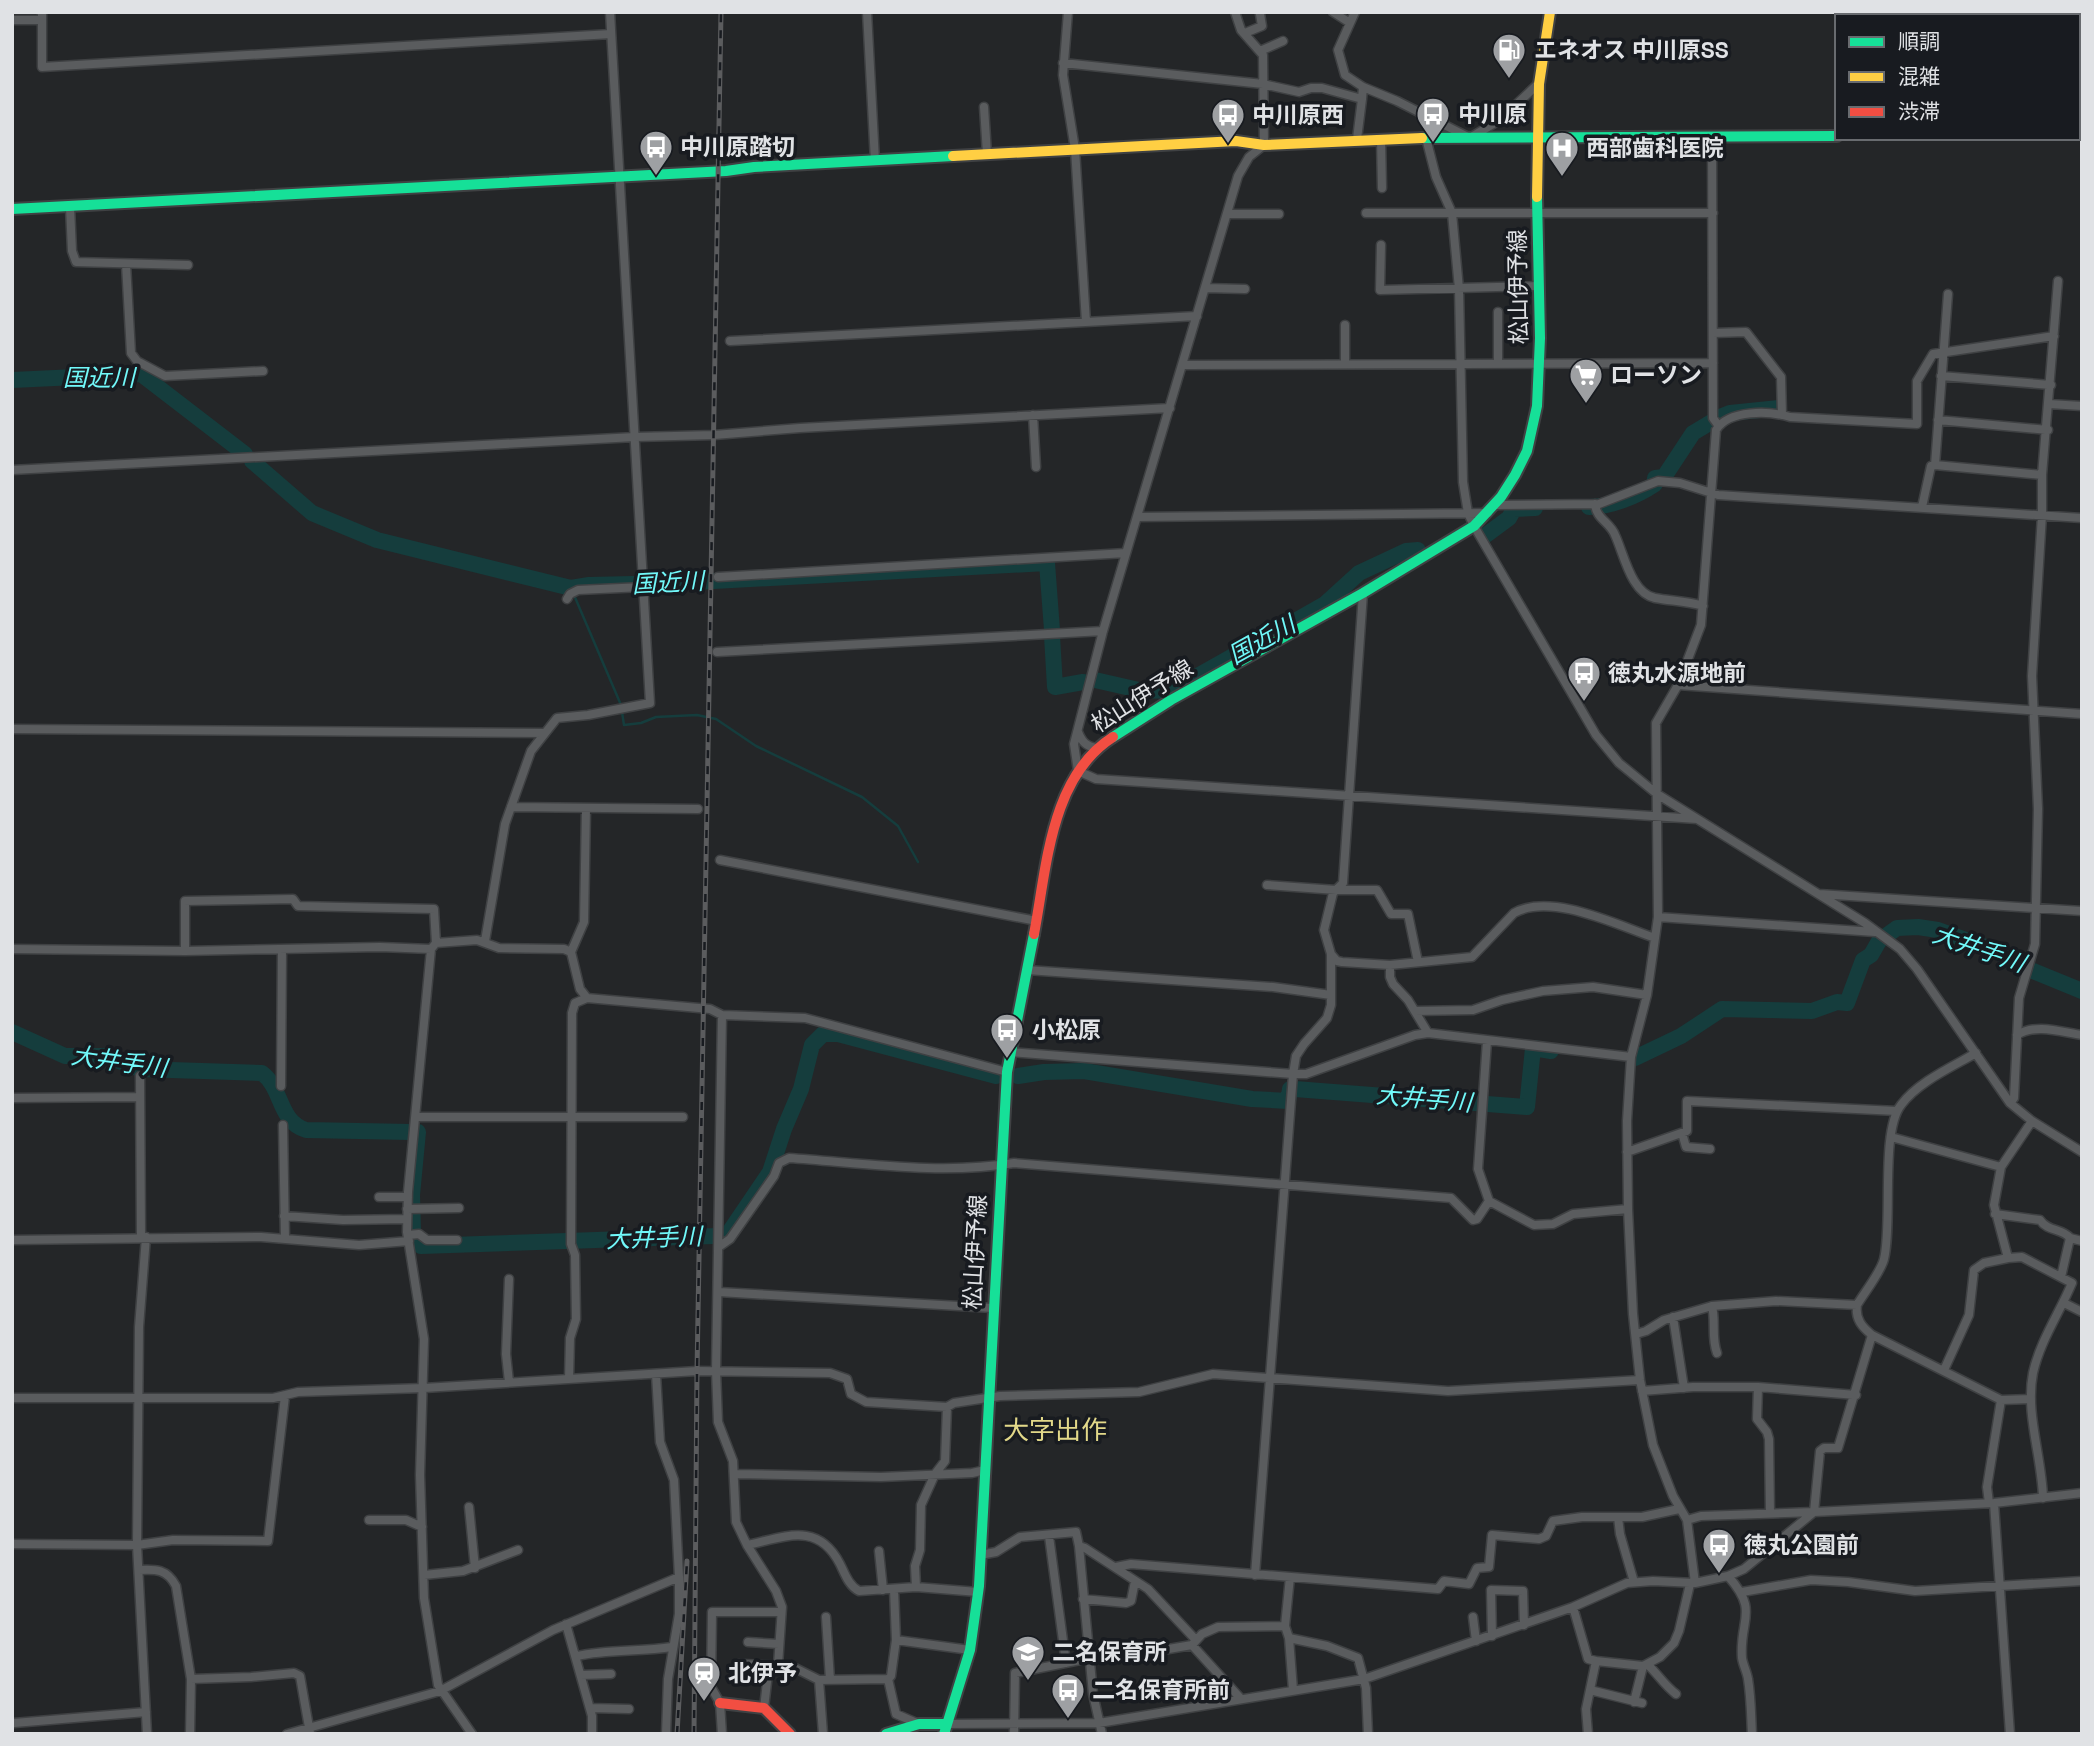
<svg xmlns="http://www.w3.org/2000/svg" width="2094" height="1746" viewBox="0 0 2094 1746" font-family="'Space Grotesk','Noto Sans JP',sans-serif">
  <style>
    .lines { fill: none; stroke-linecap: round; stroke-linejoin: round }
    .stream { stroke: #153d3d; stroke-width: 2.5 }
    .river { stroke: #153d3d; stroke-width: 16 }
    .street-casing { stroke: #3f4143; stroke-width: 11 }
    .fast-casing { stroke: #3f4143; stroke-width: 14 }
    .slow-casing { stroke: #3f4143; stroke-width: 14 }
    .jam-casing { stroke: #3f4143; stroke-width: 14 }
    .street { stroke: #5a5c5e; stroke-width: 8 }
    .fast { stroke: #16e098; stroke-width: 10 }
    .slow { stroke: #ffcf43; stroke-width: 10 }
    .jam { stroke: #f24e42; stroke-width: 10 }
    .rail-casing { stroke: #5b5c5e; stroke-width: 5 }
    .rail { stroke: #181b20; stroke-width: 2.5; stroke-dasharray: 8; stroke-linecap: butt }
    .labels { text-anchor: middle; stroke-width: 7; stroke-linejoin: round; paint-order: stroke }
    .poi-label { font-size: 23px; font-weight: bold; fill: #e0e2e5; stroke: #181b20; text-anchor: start }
    .street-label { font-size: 23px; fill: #e0e2e5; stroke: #181b20 }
    .water-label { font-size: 24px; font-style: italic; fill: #71f9fa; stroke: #181b20 }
    .quarter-label { font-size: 26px; fill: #e2d889; stroke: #181b20 }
  </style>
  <rect width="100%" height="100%" fill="#242628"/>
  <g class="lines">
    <path class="stream" d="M 574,595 L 621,705
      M 622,712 L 624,725 L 641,723 L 656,717 L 697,715 L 716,719 L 756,746 L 862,797 L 898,826 L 918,862"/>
    <path class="river" d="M 12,380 L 141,374 L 245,454
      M 1715,419 L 1730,413 L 1779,408
      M 252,461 L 312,513 L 377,540 L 571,588 L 589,585 L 677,583 L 1047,563 L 1052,630
      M 1655,478 L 1664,477 L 1693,433 L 1713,421
      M 1589,507 C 1611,507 1637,496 1655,484
      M 1486,535 L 1509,518 L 1514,509 L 1535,508
      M 1052,636 L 1055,687 L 1083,682
      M 1095,680 L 1139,690 L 1171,691 L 1325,604 L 1359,573 L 1406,551 L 1418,550
      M 12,1032 L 65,1056 L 106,1056 L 140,1069 L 262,1073 C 283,1089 278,1121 306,1130 L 411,1132
      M 1635,1058 L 1681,1036 L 1722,1009 L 1812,1011 L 1837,1002 L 1847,1003 L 1863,960 L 1871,955 L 1879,941 L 1897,928 L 1918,927 L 1938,930 L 1994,950 L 2033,971 L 2082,991
      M 1018,1076 L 1044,1072 L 1084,1071 L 1252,1099 L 1288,1101 L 1290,1089
      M 1295,1089 L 1527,1107 L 1533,1048 L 1551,1051
      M 418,1132 L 412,1195 L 413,1231 L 421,1246 L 713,1236 L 725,1235 L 730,1231 L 770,1172 L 784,1129 L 801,1089 L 812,1045 L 823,1034 L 838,1034 L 996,1076"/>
    <defs>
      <path id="street" d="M 42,12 L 42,67 L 611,34
        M 867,12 L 875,161
        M 1068,12 L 1063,75 L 1075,149 L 1086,322
        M 1235,12 L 1241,30 L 1263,55 L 1264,145 L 1249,157 L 1238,176 L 1103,631 L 1074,744 L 1078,771 L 1096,779 L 1697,819
        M 1333,12 L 1350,23
        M 1355,12 L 1338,50 L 1345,75 L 1363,87 L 1397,101 L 1470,138 L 1501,119 L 1540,82
        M 1966,12 L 1966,16
        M 12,20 L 42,20
        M 1245,33 L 1262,26 L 1260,14
        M 1260,51 L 1283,41
        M 1063,63 L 1263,84 L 1299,92 L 1311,88 L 1322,88 L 1362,99 L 1363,87
        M 984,107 L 987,154
        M 2078,135 L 2082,135
        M 1712,137 L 1713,418 L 1718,425
        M 1426,138 L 1436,177 L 1452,213 L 1459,289 L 1463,482 L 1468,513 L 1474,526 L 1596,735 L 1619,763 L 1657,794 L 1865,923 L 1900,949 L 1917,969 L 2010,1103 L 2032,1121 L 2082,1152
        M 1357,139 L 1362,99
        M 1381,139 L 1382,188
        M 70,207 L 72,251 L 76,262 L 188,265
        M 1366,213 L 1713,213
        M 1227,214 L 1279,214
        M 1381,245 L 1380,290 L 1539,286
        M 126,264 L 131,353 L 137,361 L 165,376 L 263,371
        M 1205,288 L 1245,289
        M 1498,312 L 1498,364
        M 1345,325 L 1345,364
        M 1713,333 L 1746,332 L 1781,377 L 1782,415
        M 730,341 L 1197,316
        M 1183,365 L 1713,363
        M 1941,376 L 2051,385
        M 2049,404 L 2082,406
        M 1033,415 L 1036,467
        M 1938,420 L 2048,430
        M 1935,465 L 2042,475
        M 12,470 L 635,437 L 714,435 L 800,428 L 1170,408
        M 1595,504 C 1596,519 1610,522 1615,535 C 1624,554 1631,593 1655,598 C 1671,601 1687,601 1703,606
        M 1496,505 L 1599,504 L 1658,481 L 1680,483 L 1718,495 L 2082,518
        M 1922,507 L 1931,466 L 1935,465 L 1948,294
        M 1137,517 L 1488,513
        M 718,577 L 1126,553
        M 567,599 L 570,594 L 578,590 L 643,587
        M 717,652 L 1103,631
        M 1678,685 L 2082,714
        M 12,729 L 545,733
        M 1078,732 C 1082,742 1086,746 1096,748
        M 511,807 L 698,809
        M 720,860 L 1037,921
        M 1267,885 L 1336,890 L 1377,890 L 1391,914 L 1408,914 L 1418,962
        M 1819,894 L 2082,911
        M 1658,917 L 1875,932
        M 485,941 L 505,824 L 531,751 L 557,718 L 588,715 L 650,703 L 610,12
        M 12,949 L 185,951 L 380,947 L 431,949
        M 185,951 L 185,901 L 293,899 L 298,906 L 434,909 L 436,943
        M 571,952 L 584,922 L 586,808
        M 1331,954 L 1337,961 L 1342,962 L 1390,965 L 1472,957 L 1514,913 C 1551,892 1617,925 1655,938
        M 1390,965 L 1390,977 L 1393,984 L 1408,1000 L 1428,1033
        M 1027,970 L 1273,987 L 1331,995
        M 1415,1011 L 1473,1010 L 1502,1000 L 1543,991 L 1593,987 L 1647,995
        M 722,1015 L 716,1371 L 718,1422 L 733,1461 L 736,1522 L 747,1545 L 776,1591 L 782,1607 L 778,1665 L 795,1668 L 819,1680 L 823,1734
        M 2017,1035 C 2036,1023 2061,1032 2082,1035
        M 1487,1041 L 1478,1169 L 1489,1201
        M 1010,1052 L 1293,1074 L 1306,1074 L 1415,1035 L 1428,1033 L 1631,1057
        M 1976,1053 C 1952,1067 1918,1082 1901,1105 C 1880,1132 1893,1223 1884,1259 C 1881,1272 1864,1293 1857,1305 C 1855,1319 1862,1327 1872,1335 L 2001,1400 L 2031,1399
        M 140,1076 L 141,1237
        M 281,1086 L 282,949
        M 12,1098 L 139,1097
        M 2010,1103 L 2014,1098 L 2019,998 L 2035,944 L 2038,809 L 2032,676 L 2042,515 L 2042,475 L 2058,281
        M 416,1117 L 683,1117
        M 2032,1121 L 2001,1167 L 1994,1205 L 2008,1258 L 2022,1257 L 2072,1283 C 2060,1312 2040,1341 2033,1373 C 2025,1413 2042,1457 2043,1498
        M 283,1125 L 285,1238
        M 1682,1133 L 1686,1147 L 1710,1149
        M 1891,1137 L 2001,1167
        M 1627,1152 L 1687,1131 L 1687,1101 L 1897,1111
        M 379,1197 L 408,1197
        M 407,1209 L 459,1208
        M 1995,1214 L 2040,1220 C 2048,1232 2062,1228 2070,1238
        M 284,1216 L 343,1220 L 407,1219
        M 408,1235 L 419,1234 L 427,1240 L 457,1240
        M 146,1237 L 139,1327 L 137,1545 L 147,1734
        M 12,1240 L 261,1237 L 359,1245 L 409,1241
        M 720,1246 L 730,1239 L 774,1176 L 779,1163 L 789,1158 C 863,1163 941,1175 1014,1163 L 1451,1198 L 1473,1220 L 1477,1219 L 1489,1201 L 1534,1225 L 1553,1224 L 1573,1214 L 1628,1209
        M 2061,1277 L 2070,1238 L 2082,1241
        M 509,1279 L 506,1354 L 509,1382
        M 719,1292 L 993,1308
        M 2064,1303 L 2082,1312
        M 1712,1306 C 1716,1322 1711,1337 1717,1353
        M 1673,1317 L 1684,1388
        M 1636,1334 L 1646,1331 L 1664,1320 L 1712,1306 L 1776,1301 L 1857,1305
        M 1944,1370 L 1969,1315 L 1974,1270 L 1984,1263 L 2008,1258
        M 656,1374 L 660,1442 L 674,1480 L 679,1577 L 679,1614 L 668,1679 L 666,1734
        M 569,1379 L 570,1338 L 576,1319 L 575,1255 L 571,1244 L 572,1013 L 575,1003 L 587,998
        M 1758,1387 L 1757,1419 L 1767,1432 L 1769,1439 L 1770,1513
        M 1642,1391 L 1693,1387 L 1758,1387 L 1856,1395
        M 12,1398 L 273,1398 L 298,1392 L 424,1388 L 697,1371 L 830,1373 L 847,1379 L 851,1394 L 866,1402 L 947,1407 L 954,1403 L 1000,1396 L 1139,1392 L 1213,1374 L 1448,1391 L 1640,1380
        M 734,1474 L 881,1477 L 972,1473 L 985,1470
        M 1989,1503 L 1987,1487 L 2001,1400
        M 1994,1503 L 2010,1734
        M 469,1507 L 475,1568
        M 1618,1517 L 1620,1534 L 1634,1582
        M 369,1520 L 406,1520 L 422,1527
        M 1687,1520 L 1701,1516 L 1814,1512 L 1820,1451 L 1824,1448 L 1838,1448 L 1872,1335
        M 1049,1536 L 1066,1663
        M 12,1544 L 137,1545 L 173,1540 L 268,1541 L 285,1396
        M 747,1545 C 785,1537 818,1521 840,1564 C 845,1574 849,1586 859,1591 L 916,1587 L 978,1592
        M 1079,1546 L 1093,1694 L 1102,1734
        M 879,1551 L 883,1590
        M 980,1555 L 996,1552 L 1020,1537 L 1076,1532 L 1079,1546 L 1085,1548 L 1148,1589 L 1195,1639
        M 1116,1567 L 1131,1564 L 1438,1589 L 1444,1581 L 1469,1584 L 1477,1568 L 1489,1567 L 1492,1535 L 1539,1539 L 1546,1536 L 1553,1521 L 1582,1517 L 1642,1517 L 1679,1509
        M 139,1570 C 156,1569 167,1569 176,1586 L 191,1679 L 251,1677 L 294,1673 L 300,1676 L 310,1733
        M 424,1575 L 463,1571 L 518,1550
        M 1255,1575 L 1293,1074 L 1296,1056 L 1304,1044 L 1327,1018 L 1331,1005 L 1331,954 L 1324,930 L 1333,893 L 1343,883 L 1363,593
        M 1728,1576 C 1760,1612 1739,1619 1742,1658 C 1743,1665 1747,1672 1748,1679 C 1751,1697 1751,1716 1752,1734
        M 1290,1577 L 1285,1626 L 1289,1638 L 1327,1646 L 1358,1658 L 1366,1688 L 1368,1734
        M 1695,1583 L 1687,1520 L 1673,1496 L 1653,1445 L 1640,1380 L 1633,1314 L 1628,1209 L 1627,1121 L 1631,1057 L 1647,995 L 1658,917 L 1656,723 L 1678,685 L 1701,625 L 1716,430 C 1729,409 1770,411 1790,417 L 1917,424 L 1917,381 L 1933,354 L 2054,336
        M 916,1587 L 915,1566 L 920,1550 L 921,1505 L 935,1474 L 945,1461 L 947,1407
        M 1742,1592 L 1811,1580 L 1848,1582 L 1915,1591 L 2082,1581
        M 1083,1599 L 1126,1603 L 1131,1601 L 1135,1581
        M 1573,1607 L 1588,1659 L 1596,1661 L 1586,1709 L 1588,1734
        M 826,1617 L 830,1680
        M 1473,1617 L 1476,1641
        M 566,1624 L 592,1716 L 592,1734
        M 1492,1636 L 1491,1590 L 1523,1591 L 1524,1625
        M 1289,1638 L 1293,1690
        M 896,1640 L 970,1650
        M 748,1642 L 779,1644
        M 1192,1645 L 1241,1699
        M 577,1656 C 608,1649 640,1652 672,1647
        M 1596,1661 L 1643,1666 L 1660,1657 L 1674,1643 L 1679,1631 L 1690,1584
        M 739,1664 L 771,1665
        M 1647,1664 C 1658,1674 1664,1685 1676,1694
        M 581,1675 L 611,1674
        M 888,1679 L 896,1714 L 919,1724
        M 819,1680 L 888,1679 L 891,1676 L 896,1640 L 894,1589
        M 1590,1690 L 1642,1703
        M 1634,1702 L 1643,1666
        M 590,1708 L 629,1709
        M 764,1708 L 769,1665
        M 14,1723 L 146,1712
        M 947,1724 L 1099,1723 L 1364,1679 L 1573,1607 L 1627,1583 L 1653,1581 L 1695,1583 L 1728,1576 L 1744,1569 L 1814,1512 L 1994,1503 L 2082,1493
        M 190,1734 L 191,1679
        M 287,1734 L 440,1691 L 553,1630 L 679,1577
        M 472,1734 L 438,1685 L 424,1598 L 420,1475 L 424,1339 L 407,1232 L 408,1192 L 431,949 L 436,943 L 477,940 L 499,948 L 564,949 L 571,952 L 580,989 L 587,998 L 710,1009 L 722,1015 L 805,1018 L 1007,1072
        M 722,1734 L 720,1703 L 711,1687 L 712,1612 L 781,1612
        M 1014,1734 L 1015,1673 L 1115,1653 L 1151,1652 L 1192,1645 L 1202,1634 L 1218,1627 L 1285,1626"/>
      <path id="fast" d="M 1422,138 L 1837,136
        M 12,209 L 726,171 L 754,167 L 953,156
        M 1113,737 L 1171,700 L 1363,593 L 1474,526 L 1501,497 L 1515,475 L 1527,451 L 1537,406 L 1540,338 L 1537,197
        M 886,1734 L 919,1724 L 947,1724
        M 944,1734 L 970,1650 L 979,1586 L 1007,1072 L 1034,934"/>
      <path id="slow" d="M 953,156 L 1236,141 L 1264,145 L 1422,138
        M 1537,197 L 1539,84 L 1550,12"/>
      <path id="jam" d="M 1034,934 C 1047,867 1050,777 1113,737
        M 720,1703 L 764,1708 L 790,1734"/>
    </defs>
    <use href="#street" class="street-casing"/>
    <use href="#fast" class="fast-casing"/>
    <use href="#slow" class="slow-casing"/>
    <use href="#jam" class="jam-casing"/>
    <use href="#street" class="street"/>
    <use href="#fast" class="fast"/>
    <use href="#slow" class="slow"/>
    <use href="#jam" class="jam"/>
    <defs>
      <path id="rail" d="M 677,1734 L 687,1561
        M 694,1734 L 697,1371 L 721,12"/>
    </defs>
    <use href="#rail" class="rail-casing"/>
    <use href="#rail" class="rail"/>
  </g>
  <defs>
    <symbol id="fuel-pin" viewBox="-11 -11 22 30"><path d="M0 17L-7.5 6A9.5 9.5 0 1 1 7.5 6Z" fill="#9ea0a3" stroke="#181b20"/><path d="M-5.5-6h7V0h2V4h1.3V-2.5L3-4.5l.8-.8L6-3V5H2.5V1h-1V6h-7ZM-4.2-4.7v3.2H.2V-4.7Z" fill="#fff"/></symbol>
    <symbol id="bus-pin" viewBox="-11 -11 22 30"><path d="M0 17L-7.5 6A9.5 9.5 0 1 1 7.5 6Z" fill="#9ea0a3" stroke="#181b20"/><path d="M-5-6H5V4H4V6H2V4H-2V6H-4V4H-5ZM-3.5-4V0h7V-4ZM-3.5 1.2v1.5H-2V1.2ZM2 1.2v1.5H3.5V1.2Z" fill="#fff"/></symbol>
    <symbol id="hospital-pin" viewBox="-11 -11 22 30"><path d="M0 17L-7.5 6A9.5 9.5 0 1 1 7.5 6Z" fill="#9ea0a3" stroke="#181b20"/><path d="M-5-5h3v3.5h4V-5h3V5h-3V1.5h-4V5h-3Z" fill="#fff"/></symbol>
    <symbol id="supermarket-pin" viewBox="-11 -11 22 30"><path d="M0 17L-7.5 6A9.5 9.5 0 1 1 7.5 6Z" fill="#9ea0a3" stroke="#181b20"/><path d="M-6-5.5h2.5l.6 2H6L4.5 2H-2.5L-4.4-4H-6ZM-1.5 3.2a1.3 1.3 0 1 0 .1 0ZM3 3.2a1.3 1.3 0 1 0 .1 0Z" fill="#fff"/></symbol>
    <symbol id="school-pin" viewBox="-11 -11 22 30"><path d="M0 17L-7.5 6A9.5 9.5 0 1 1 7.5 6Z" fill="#9ea0a3" stroke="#181b20"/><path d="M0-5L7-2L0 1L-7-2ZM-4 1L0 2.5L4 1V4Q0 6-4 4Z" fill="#fff"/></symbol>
    <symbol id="station-pin" viewBox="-11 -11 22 30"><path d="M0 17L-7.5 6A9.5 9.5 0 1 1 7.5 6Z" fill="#9ea0a3" stroke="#181b20"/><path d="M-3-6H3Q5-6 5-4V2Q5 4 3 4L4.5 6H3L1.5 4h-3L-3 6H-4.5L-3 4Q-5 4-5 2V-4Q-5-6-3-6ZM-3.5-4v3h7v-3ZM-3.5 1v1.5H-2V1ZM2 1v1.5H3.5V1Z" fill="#fff"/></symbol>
  </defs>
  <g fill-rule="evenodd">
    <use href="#fuel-pin" x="1490" y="31" width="38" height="52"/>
    <use href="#bus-pin" x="1414" y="95" width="38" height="52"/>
    <use href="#bus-pin" x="1209" y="96" width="38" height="52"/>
    <use href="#bus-pin" x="637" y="128" width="38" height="52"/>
    <use href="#hospital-pin" x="1543" y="129" width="38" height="52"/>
    <use href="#supermarket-pin" x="1567" y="356" width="38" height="52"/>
    <use href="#bus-pin" x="1565" y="654" width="38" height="52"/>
    <use href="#bus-pin" x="988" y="1011" width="38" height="52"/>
    <use href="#bus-pin" x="1700" y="1526" width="38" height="52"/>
    <use href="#school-pin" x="1009" y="1633" width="38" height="52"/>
    <use href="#station-pin" x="685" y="1654" width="38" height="52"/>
    <use href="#bus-pin" x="1049" y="1671" width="38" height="52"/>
  </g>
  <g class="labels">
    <g class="poi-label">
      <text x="1534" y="58">エネオス 中川原SS</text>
      <text x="1458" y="122">中川原</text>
      <text x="1252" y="123">中川原西</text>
      <text x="680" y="155">中川原踏切</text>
      <text x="1586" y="156">西部歯科医院</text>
      <text x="1610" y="383">ローソン</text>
      <text x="1608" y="681">徳丸水源地前</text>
      <text x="1032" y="1038">小松原</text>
      <text x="1744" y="1553">徳丸公園前</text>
      <text x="1052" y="1660">二名保育所</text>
      <text x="728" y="1681">北伊予</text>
      <text x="1092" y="1698">二名保育所前</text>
    </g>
    <g class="street-label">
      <text transform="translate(1518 287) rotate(-91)" y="8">松山伊予線</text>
      <text transform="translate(1142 696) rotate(-32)" y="8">松山伊予線</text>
      <text transform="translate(975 1252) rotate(-87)" y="8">松山伊予線</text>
    </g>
    <g class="water-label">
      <text x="99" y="386">国近川</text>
      <text transform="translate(668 583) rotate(-3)" y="8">国近川</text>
      <text transform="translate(1262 640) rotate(-29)" y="8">国近川</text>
      <text transform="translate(1979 949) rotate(19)" y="8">大井手川</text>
      <text transform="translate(119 1062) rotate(8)" y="8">大井手川</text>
      <text transform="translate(1424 1099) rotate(5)" y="8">大井手川</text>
      <text transform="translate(654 1238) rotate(-2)" y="8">大井手川</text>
    </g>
    <g class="quarter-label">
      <text x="1055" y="1439">大字出作</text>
    </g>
  </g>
  <rect width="2094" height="1746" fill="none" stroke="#e0e2e5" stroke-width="28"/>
  <rect x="1835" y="14" width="245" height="126" fill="#181b20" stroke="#686b6f" stroke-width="2"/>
  <rect x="1849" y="37" width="35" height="10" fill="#16e098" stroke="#686b6f" stroke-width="2"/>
  <text x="1898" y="49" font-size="21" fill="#e0e2e5">順調</text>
  <rect x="1849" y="72" width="35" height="10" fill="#ffcf43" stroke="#686b6f" stroke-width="2"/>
  <text x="1898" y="84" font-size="21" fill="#e0e2e5">混雑</text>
  <rect x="1849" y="107" width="35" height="10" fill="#f24e42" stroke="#686b6f" stroke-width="2"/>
  <text x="1898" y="119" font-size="21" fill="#e0e2e5">渋滞</text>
</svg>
